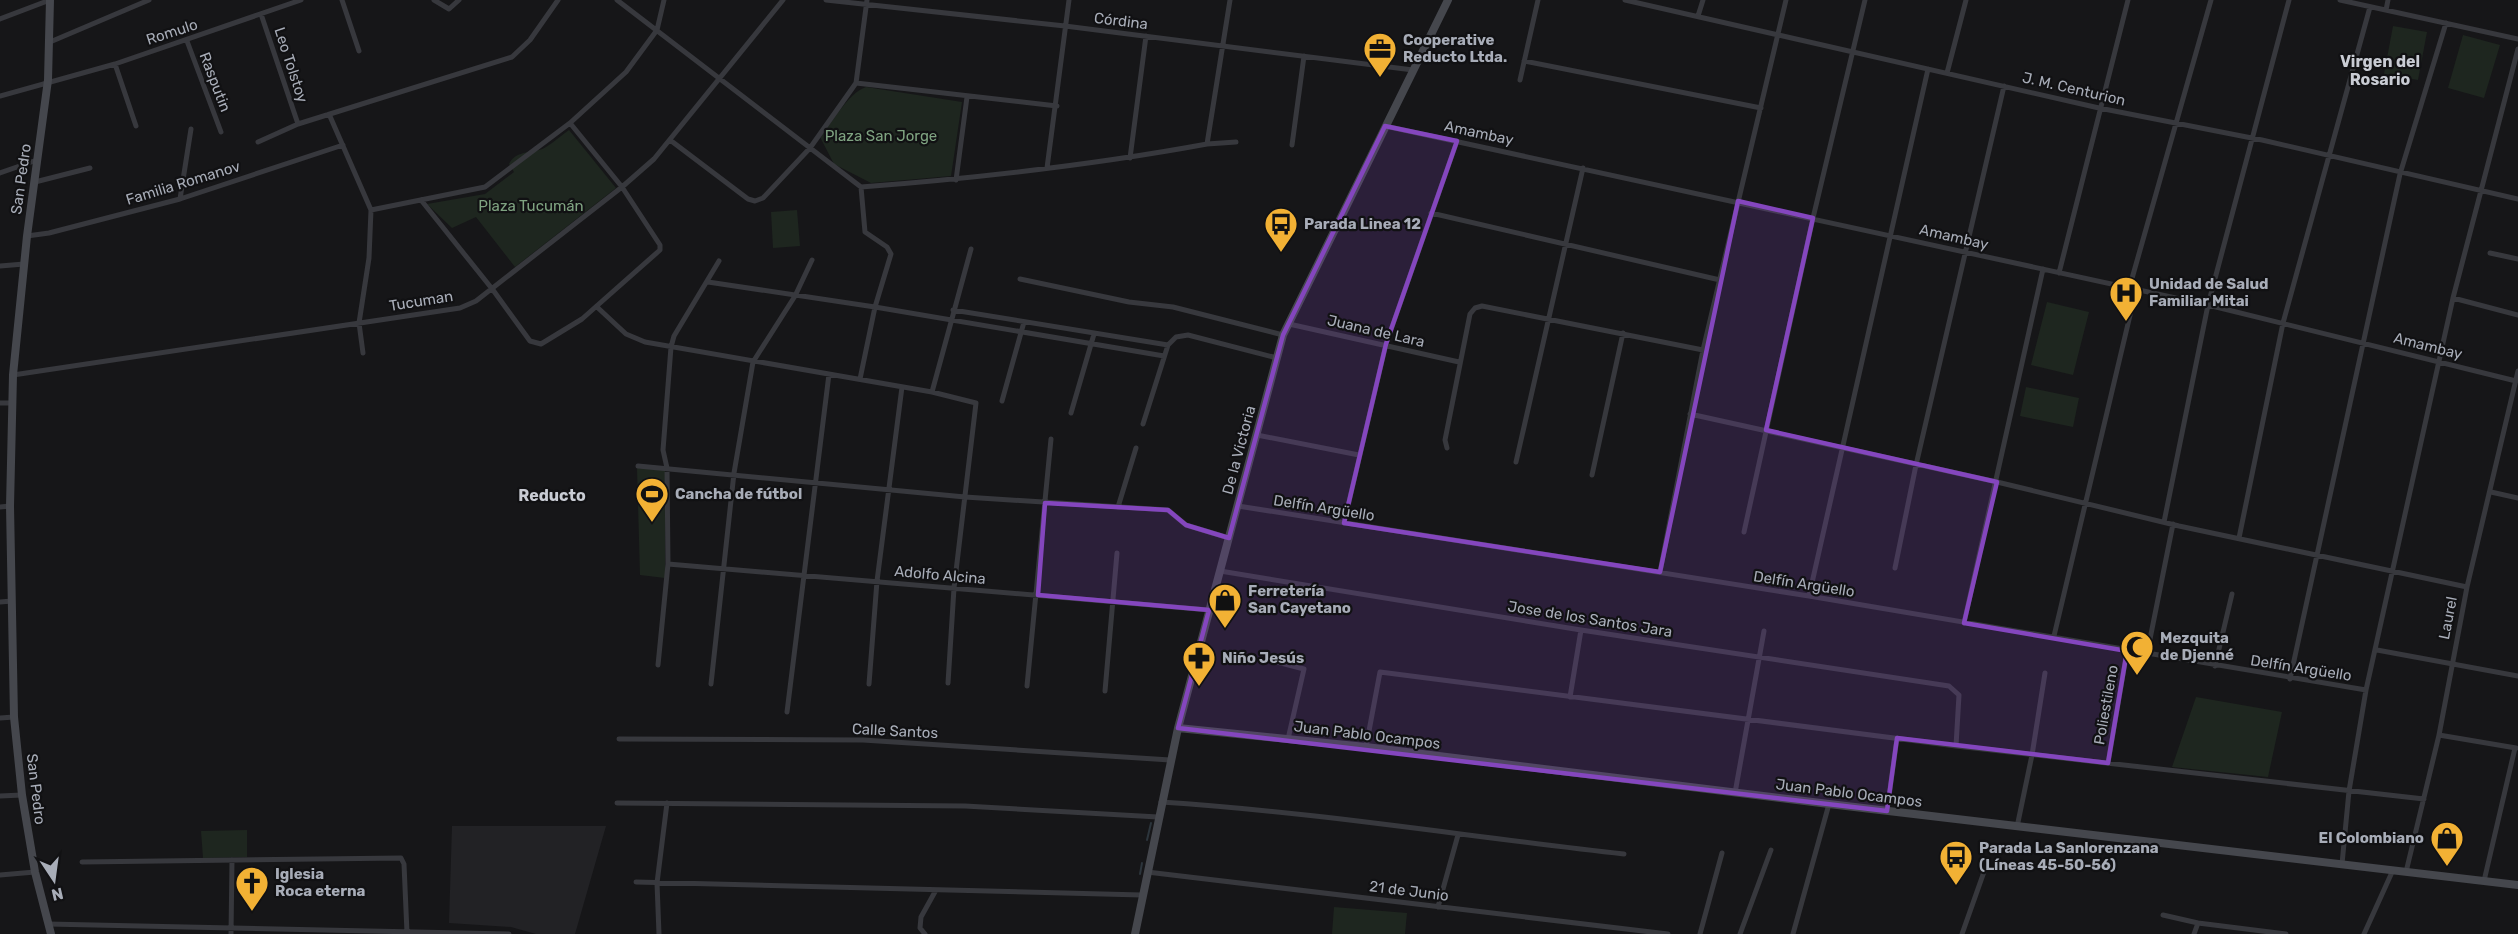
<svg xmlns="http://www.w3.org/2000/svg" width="2518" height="934" viewBox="0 0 2518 934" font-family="Rubik,sans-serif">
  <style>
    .built { fill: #222225 }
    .green { fill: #1e261f }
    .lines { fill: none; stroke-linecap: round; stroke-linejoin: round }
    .stream { stroke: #2c353c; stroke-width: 2 }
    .street { stroke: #37383d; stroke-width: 5 }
    .secondary { stroke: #45474d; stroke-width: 8 }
    .marked { fill: #8446be; fill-opacity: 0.2; stroke: #8446be; stroke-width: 4.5; stroke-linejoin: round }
    .labels { text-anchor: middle; stroke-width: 4.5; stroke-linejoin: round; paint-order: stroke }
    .street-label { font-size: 15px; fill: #a8adb8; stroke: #111113 }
    .poi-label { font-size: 15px; font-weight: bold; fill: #a8adb8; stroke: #111113; text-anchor: start }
    .park-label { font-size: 15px; fill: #7fa381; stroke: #111113 }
    .neighbourhood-label { font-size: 16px; font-weight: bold; fill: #c9ccd4; stroke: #111113 }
  </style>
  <rect width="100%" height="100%" fill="#161618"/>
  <path class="built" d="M 452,826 L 606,826 L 575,934 L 536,934 L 511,927 L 449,923 Z"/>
  <path class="green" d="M 2393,26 L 2427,32 L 2418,80 L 2384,74 Z
    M 2463,35 L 2500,45 L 2484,98 L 2448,88 Z
    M 866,87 L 962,102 L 951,176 L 871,183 L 834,164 L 820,137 C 833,122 848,93 866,87 Z
    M 569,130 L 616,188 L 515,267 L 476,217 L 452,228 L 427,204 L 485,194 L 514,172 L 509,164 C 516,149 535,154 546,147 C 554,142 562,135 569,130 Z
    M 797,210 L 800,246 L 773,248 L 771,212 Z
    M 2047,302 L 2089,312 L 2073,375 L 2031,365 Z
    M 2026,387 L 2079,398 L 2073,427 L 2020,416 Z
    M 637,468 L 665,470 L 665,578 L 640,575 Z
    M 2196,697 L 2282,712 L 2268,777 L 2172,767 Z
    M 247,830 L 247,857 L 203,858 L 201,831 Z
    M 1334,907 L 1407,913 L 1405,934 L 1332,934 Z"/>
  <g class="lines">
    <path class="stream" d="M 1147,840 L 1151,823
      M 1140,874 L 1142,863"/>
    <path class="street" d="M 342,0 L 359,51
      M 434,0 L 449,9 L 459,0
      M 617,0 L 861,187 L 865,232 L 887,247 L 891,254 L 875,307 L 860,379
      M 826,0 L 1065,26 L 1413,70
      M 1230,0 L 1207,144 L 1236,142
      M 1625,0 L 2099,108 L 2262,140 L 2518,199
      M 2340,0 L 2518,39
      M 2386,10 L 2388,0
      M 261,14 L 298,124
      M 1698,16 L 1703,0
      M 0,19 L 50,0
      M 187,41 L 221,132
      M 50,42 L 149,0
      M 1524,61 L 1761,108
      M 115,64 L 136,126
      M 1947,73 L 1966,0
      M 1520,80 L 1538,0
      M 856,83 L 1057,106
      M 0,96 L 115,64 L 301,0
      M 329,114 L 371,210 L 369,258 L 359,323 L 363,353
      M 1385,126 L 2208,305 L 2516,381
      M 670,140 L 748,199 L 755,201 L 763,198 L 810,148 L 856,83 L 867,0
      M 258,142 L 298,124 L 512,57 L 530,40 L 558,0
      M 1292,145 L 1304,56
      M 1130,158 L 1146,36
      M 1047,168 L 1069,0
      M 0,173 L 37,160
      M 956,180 L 967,97
      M 35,182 L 90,168
      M 861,187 C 977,178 1093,165 1207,144
      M 180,199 L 191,129
      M 421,200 L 493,290 L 530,341 L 541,344 L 582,319 L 660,250 L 660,245 L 622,187 L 570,123
      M 371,210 L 485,187 L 570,123 L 626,72 L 657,30 L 664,0
      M 1431,213 L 1720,280
      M 27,236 L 49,233 L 180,199 L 343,145
      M 2490,253 L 2518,259
      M 0,266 L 24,264
      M 2059,273 L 2128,0
      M 1020,279 L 1129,302 L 1173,307 L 1283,335
      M 708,282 L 875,307 L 1164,356
      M 2129,289 L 2211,0
      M 2453,298 L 2518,315
      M 597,307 L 626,334 L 645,342 L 932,392 L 976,403 L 954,588 L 948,683
      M 953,310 L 1168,345
      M 1289,324 L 1459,362
      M 13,375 L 460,308 L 476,301 L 622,187 L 654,159 L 783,0
      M 932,392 L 971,249
      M 1002,401 L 1024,322
      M 0,403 L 13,403
      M 1071,413 L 1094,334
      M 1690,414 L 1997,482 L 2179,526 L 2467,587
      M 1143,424 L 1168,345 L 1176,337 L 1188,335 L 1277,358
      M 1257,435 L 1359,455
      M 1447,448 L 1445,440 L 1470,314 L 1475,308 L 1482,306 L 1703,350
      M 1516,462 L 1583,168
      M 638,466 L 965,497 L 1168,510 L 1186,525 L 1229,538
      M 1592,475 L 1623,333
      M 2491,492 L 2518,498
      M 1238,506 L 1809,596 L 2366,690
      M 0,507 L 10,506
      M 1118,507 L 1136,448
      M 2164,522 L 2208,305 L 2289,0
      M 1344,523 L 1386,344 L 1457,141
      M 1744,532 L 1813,218 L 1865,0
      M 2239,538 L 2283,323 L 2370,7
      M 668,564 L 1209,610
      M 1895,568 L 1916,465 L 2004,86
      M 1220,571 L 1581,630 L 1949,686 L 1959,695 L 1956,746
      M 1660,572 L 1703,350 L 1786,0
      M 1809,596 L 1928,69
      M 0,602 L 12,601
      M 1964,623 L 2043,269
      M 2054,636 L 2136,290
      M 2377,650 L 2518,676
      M 2147,654 L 2173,524
      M 1277,662 L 1304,669 L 1288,739
      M 658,665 L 668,564 L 667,468 L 663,450 L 671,347 L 674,336 L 719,261
      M 2215,666 L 2232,594
      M 2290,679 L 2400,174 L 2446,23
      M 711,684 L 734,473 L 753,362 L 795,296 L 812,260
      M 869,684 L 877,581 L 902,387
      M 1027,686 L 1051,439
      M 1105,691 L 1117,553
      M 1570,697 L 1581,630
      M 787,712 L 829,374
      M 0,718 L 14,717
      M 2439,735 L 2516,748
      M 619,739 L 863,740 L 1170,760
      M 1366,747 L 1380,672 L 1956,746 L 2424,799
      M 2108,763 L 2127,651
      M 1735,793 L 1764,631
      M 0,796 L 22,795
      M 1161,802 C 1316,812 1470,837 1624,854
      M 617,803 L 965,806 L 1158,817
      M 1887,811 L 1897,738
      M 2017,827 L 2032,755 L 2045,673
      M 82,862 L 401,858 L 404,864 L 407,933
      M 2342,864 L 2349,791 L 2366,690 L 2453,298 L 2518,49
      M 1147,872 L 1668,934
      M 2406,872 L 2439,735 L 2467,587 L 2518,371
      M 0,875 L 35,872
      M 2484,881 L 2515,748
      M 636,882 L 1142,895
      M 1438,907 L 1458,835
      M 2163,915 L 2198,923 L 2286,934
      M 48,924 L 509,934
      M 231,934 L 232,860
      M 659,934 L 657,883 L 667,803
      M 925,934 L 920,928 L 921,917 L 936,890
      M 1700,934 L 1722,853
      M 1740,934 L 1771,850
      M 1793,934 L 1829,804
      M 1962,934 L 1985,869
      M 2194,934 L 2198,923
      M 2364,934 L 2393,870"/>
    <path class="secondary" d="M 50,0 L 48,80 L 27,236 L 13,375 L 10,506 L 14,717 L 22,795 L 35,872 L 51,934
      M 1178,728 L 1366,747 L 1829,804 L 2518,885
      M 1135,934 L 1178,728 L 1283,335 L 1448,0"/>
  </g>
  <path class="marked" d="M 1385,126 L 1457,141 L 1386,344 L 1344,523 L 1660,572 L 1738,201 L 1813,218 L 1766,430 L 1997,482 L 1964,623 L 2127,651 L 2108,763 L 1897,738 L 1887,811 L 1178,728 L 1209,610 L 1038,595 L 1045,503 L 1168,510 L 1186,525 L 1229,538 L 1283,335 Z"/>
  <defs>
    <symbol id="office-pin" viewBox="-11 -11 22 30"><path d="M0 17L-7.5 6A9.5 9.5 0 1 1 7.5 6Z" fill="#f2b134" stroke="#111113"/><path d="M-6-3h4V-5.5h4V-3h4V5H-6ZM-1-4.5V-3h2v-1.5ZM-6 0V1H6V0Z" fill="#111"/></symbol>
    <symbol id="bus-pin" viewBox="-11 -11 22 30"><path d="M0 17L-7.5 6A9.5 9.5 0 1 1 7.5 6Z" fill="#f2b134" stroke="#111113"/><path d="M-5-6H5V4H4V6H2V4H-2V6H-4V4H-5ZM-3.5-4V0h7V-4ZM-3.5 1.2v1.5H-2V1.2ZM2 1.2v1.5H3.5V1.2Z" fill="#111"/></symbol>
    <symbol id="hospital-pin" viewBox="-11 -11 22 30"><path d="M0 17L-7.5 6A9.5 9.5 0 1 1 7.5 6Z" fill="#f2b134" stroke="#111113"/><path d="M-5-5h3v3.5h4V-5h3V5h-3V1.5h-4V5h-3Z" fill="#111"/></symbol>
    <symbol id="stadium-pin" viewBox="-11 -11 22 30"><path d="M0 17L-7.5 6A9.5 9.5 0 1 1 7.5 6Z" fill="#f2b134" stroke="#111113"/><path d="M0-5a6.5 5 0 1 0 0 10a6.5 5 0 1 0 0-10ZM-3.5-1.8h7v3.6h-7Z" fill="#111"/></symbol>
    <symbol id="shop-pin" viewBox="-11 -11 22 30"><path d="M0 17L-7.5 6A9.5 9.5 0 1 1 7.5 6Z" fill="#f2b134" stroke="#111113"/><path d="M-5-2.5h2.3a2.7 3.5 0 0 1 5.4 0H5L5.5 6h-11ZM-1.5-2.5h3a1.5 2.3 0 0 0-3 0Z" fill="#111"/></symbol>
    <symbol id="mosque-pin" viewBox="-11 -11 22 30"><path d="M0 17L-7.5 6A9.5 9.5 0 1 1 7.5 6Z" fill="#f2b134" stroke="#111113"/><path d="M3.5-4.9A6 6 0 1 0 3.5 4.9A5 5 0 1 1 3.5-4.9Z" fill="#111"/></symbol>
    <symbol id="pharmacy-pin" viewBox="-11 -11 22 30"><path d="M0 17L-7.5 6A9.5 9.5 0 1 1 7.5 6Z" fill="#f2b134" stroke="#111113"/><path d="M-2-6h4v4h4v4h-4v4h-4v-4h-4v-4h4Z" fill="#111"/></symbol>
    <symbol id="church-pin" viewBox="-11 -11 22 30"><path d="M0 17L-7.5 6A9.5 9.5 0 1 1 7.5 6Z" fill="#f2b134" stroke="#111113"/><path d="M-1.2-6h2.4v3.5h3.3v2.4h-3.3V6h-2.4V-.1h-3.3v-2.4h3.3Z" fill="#111"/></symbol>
  </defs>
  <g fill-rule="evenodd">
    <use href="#office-pin" x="1361" y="30" width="38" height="52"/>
    <use href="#bus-pin" x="1262" y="205" width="38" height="52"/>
    <use href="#hospital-pin" x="2107" y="274" width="38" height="52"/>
    <use href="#stadium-pin" x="633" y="475" width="38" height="52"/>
    <use href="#shop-pin" x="1206" y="581" width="38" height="52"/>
    <use href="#mosque-pin" x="2118" y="628" width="38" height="52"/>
    <use href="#pharmacy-pin" x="1180" y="639" width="38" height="52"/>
    <use href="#shop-pin" x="2428" y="819" width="38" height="52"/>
    <use href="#bus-pin" x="1937" y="838" width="38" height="52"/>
    <use href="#church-pin" x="233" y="864" width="38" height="52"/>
  </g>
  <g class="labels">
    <g class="street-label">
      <text transform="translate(1121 21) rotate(7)" y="5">Córdina</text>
      <text transform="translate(172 32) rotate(-18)" y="5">Romulo</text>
      <text transform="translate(291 65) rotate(72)" y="5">Leo Tolstoy</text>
      <text transform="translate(215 82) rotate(69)" y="5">Rasputin</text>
      <text transform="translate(2074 89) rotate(13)" y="5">J. M. Centurion</text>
      <text transform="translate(1479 133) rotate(12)" y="5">Amambay</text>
      <text transform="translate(21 179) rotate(-82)" y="5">San Pedro</text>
      <text transform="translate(183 183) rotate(-17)" y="5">Familia Romanov</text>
      <text transform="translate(1954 237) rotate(13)" y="5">Amambay</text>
      <text transform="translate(421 301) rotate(-9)" y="5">Tucuman</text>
      <text transform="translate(1376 331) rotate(13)" y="5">Juana de Lara</text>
      <text transform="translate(2428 346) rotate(14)" y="5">Amambay</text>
      <text transform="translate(1239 450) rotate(-75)" y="5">De la Victoria</text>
      <text transform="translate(1324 508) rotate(9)" y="5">Delfín Argüello</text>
      <text transform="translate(940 575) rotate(5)" y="5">Adolfo Alcina</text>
      <text transform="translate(1804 584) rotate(9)" y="5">Delfín Argüello</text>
      <text transform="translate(2448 618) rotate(-79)" y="5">Laurel</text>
      <text transform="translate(1590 619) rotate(9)" y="5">Jose de los Santos Jara</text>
      <text transform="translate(2301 668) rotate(9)" y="5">Delfín Argüello</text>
      <text transform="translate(2106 705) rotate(-80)" y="5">Poliestileno</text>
      <text transform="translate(895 731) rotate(3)" y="5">Calle Santos</text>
      <text transform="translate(1367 735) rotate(7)" y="5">Juan Pablo Ocampos</text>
      <text transform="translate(36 789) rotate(83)" y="5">San Pedro</text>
      <text transform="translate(1849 793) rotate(7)" y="5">Juan Pablo Ocampos</text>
      <text transform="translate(1409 891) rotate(7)" y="5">21 de Junio</text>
    </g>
    <g class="poi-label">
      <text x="1403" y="45">Cooperative<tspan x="1403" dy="17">Reducto Ltda.</tspan></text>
      <text x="1304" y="229">Parada Linea 12</text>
      <text x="2149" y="289">Unidad de Salud<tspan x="2149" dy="17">Familiar Mitai</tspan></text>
      <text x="675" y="499">Cancha de fútbol</text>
      <text x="1248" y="596">Ferretería<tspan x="1248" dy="17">San Cayetano</tspan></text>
      <text x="2160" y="643">Mezquita<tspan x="2160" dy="17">de Djenné</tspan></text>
      <text x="1222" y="663">Niño Jesús</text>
      <text x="2424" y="843" text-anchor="end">El Colombiano</text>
      <text x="1979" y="853">Parada La Sanlorenzana<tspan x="1979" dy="17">(Líneas 45-50-56)</tspan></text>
      <text x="275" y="879">Iglesia<tspan x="275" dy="17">Roca eterna</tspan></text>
    </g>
    <g class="park-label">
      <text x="881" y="141">Plaza San Jorge</text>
      <text x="531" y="211">Plaza Tucumán</text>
    </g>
    <g class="neighbourhood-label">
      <text x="2380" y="67">Virgen del<tspan x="2380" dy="18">Rosario</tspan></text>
      <text x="552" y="501">Reducto</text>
    </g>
  </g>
  <g transform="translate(54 880) rotate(167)" stroke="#111113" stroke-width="4.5" paint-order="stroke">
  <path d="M0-4.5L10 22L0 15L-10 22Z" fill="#a8adb8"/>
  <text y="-9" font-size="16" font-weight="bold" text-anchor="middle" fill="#a8adb8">N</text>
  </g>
</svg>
